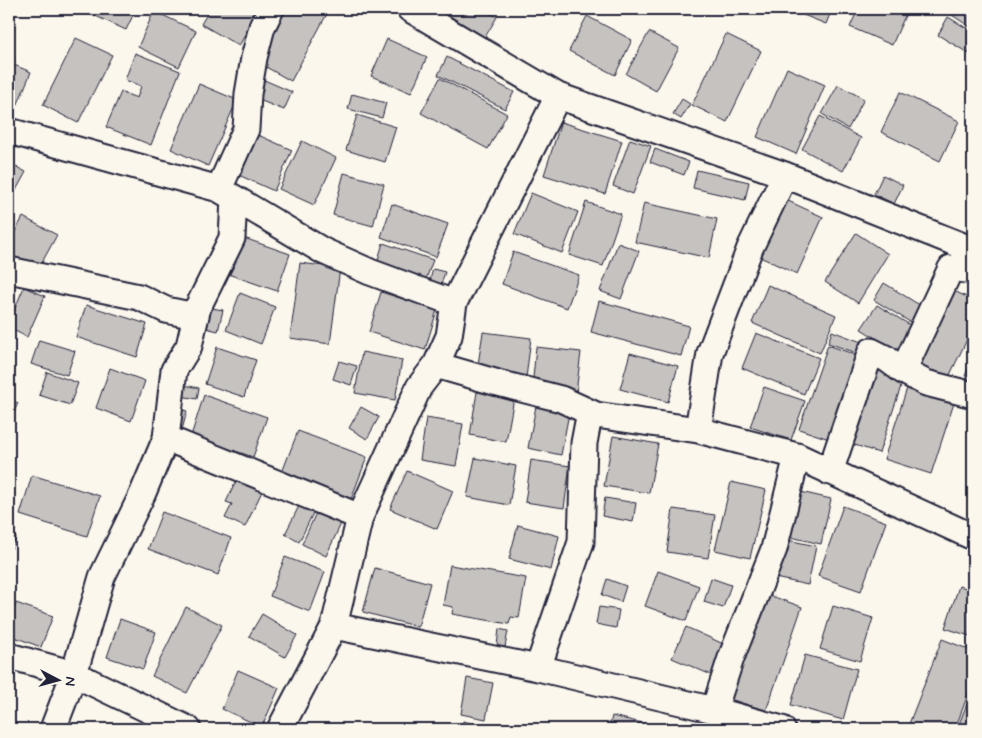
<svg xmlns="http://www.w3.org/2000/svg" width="982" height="738" viewBox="0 0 982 738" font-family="Mynerve,sans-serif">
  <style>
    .building { fill: #c6c2c0; stroke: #22223b }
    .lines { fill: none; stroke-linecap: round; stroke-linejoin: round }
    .minor-casing { stroke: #22223b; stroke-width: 29 }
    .minor { stroke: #fbf7ec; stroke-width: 25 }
  </style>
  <rect width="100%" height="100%" fill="#fbf7ec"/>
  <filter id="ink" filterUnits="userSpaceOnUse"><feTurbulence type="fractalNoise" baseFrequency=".02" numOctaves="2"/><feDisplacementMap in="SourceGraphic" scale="10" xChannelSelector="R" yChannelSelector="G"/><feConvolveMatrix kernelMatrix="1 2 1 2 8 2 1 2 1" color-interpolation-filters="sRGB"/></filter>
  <g filter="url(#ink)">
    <path class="building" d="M 91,9 L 136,9 L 126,30 L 89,13 Z
      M 210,9 L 259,9 L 239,46 L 201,24 Z
      M 286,9 L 327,9 L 329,10 L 291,81 L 257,62 Z
      M 451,9 L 483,9 L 497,17 L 485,37 L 448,15 Z
      M 788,9 L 832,9 L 826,24 Z
      M 858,9 L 908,9 L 892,45 L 850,27 Z
      M 957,9 L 973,9 L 973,29 L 952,15 Z
      M 154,11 L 196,31 L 179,67 L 138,47 Z
      M 587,16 L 632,40 L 615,75 L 569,51 Z
      M 948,17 L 973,32 L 973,56 L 938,35 Z
      M 649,32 L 679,48 L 656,91 L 626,74 Z
      M 726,34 L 761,51 L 727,122 L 692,105 Z
      M 76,38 L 112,55 L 78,123 L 43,105 Z
      M 387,39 L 427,57 L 411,93 L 371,76 Z
      M 135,53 L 180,71 L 151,145 L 106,127 L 121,92 L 137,98 L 141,86 L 125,80 Z
      M 447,57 L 514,92 L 505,109 L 438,75 Z
      M 9,63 L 31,72 L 17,106 L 9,103 Z
      M 787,68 L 825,85 L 796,154 L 757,137 Z
      M 440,78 L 507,114 L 488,149 L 421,113 Z
      M 262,79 L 292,92 L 284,110 L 254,98 Z
      M 199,84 L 237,100 L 208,166 L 171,149 Z
      M 838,85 L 864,99 L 848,129 L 822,114 Z
      M 900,92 L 959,121 L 940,161 L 881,132 Z
      M 352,94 L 386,103 L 382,118 L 348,109 Z
      M 682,99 L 690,104 L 681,119 L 673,114 Z
      M 357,115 L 396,127 L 385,162 L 346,150 Z
      M 820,116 L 861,138 L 843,171 L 802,149 Z
      M 561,122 L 622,141 L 605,194 L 544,175 Z
      M 249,131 L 292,150 L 274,191 L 232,172 Z
      M 630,139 L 651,146 L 633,194 L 613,186 Z
      M 302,141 L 336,158 L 314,205 L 279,189 Z
      M 655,149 L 689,162 L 684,175 L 650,162 Z
      M 9,163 L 26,172 L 9,203 Z
      M 697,170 L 749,182 L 745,200 L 693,188 Z
      M 344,173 L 384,184 L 373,226 L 333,215 Z
      M 883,175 L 903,185 L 894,204 L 874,194 Z
      M 531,193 L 578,212 L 562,253 L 514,234 Z
      M 786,200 L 823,217 L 797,274 L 760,257 Z
      M 586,202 L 621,214 L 603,266 L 569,255 Z
      M 644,203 L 717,219 L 709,258 L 635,242 Z
      M 392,204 L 448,224 L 436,257 L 381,237 Z
      M 23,217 L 57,235 L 35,275 L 9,261 L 9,243 Z
      M 856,233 L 888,254 L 858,303 L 825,282 Z
      M 241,237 L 290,254 L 277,291 L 228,274 Z
      M 383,243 L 433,260 L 425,282 L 376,266 Z
      M 618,243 L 639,251 L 621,299 L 600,291 Z
      M 513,252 L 579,275 L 567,308 L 502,284 Z
      M 300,263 L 340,268 L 330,344 L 290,338 Z
      M 433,269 L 445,272 L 438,293 L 427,290 Z
      M 884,283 L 926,309 L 915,325 L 874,300 Z
      M 768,285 L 836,315 L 820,353 L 752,323 Z
      M 24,287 L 45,296 L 27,337 L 9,328 L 9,322 Z
      M 950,289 L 973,300 L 973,327 L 946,383 L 913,367 Z
      M 381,292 L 437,310 L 425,350 L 369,332 Z
      M 240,293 L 275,307 L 261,344 L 226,330 Z
      M 599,301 L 689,326 L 681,356 L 591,332 Z
      M 86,305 L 147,324 L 137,357 L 76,337 Z
      M 877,305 L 915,328 L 900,353 L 861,329 Z
      M 206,307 L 223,310 L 218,331 L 202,327 Z
      M 832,331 L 864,343 L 860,354 L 828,343 Z
      M 483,332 L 531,338 L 526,378 L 477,371 Z
      M 756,333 L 819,358 L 804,394 L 742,368 Z
      M 39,340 L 75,351 L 67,375 L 31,364 Z
      M 828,345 L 867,359 L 838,442 L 799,429 Z
      M 217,347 L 256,360 L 244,397 L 205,384 Z
      M 536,347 L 581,352 L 576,393 L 532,388 Z
      M 362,352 L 402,360 L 395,400 L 355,393 Z
      M 630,353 L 678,366 L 668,402 L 620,389 Z
      M 973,357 L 973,380 L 965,376 Z
      M 339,361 L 357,366 L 351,385 L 333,379 Z
      M 869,365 L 904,377 L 879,453 L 843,441 Z
      M 110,368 L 145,381 L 131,421 L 96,408 Z
      M 47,372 L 78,383 L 70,405 L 39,395 Z
      M 909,382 L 956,397 L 931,474 L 884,459 Z
      M 184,385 L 199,388 L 197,399 L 181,396 Z
      M 764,387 L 805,401 L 791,440 L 750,427 Z
      M 477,392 L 514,398 L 506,442 L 470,435 Z
      M 204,395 L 267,417 L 253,457 L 191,436 Z
      M 9,399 L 18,403 L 9,423 Z
      M 536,406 L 569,413 L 561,455 L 528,448 Z
      M 361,407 L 379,417 L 367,439 L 349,428 Z
      M 176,408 L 187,411 L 182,430 L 170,427 Z
      M 426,418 L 463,424 L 456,466 L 420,460 Z
      M 298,431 L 367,457 L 350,502 L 281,475 Z
      M 613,436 L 658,444 L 649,493 L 604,486 Z
      M 475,458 L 516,466 L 509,505 L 467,497 Z
      M 531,460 L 570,466 L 564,508 L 525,502 Z
      M 241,471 L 266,483 L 245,527 L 225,518 L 232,504 L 226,502 Z
      M 407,471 L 453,491 L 437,529 L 390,509 Z
      M 32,475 L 100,496 L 87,536 L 20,515 Z
      M 731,482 L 766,490 L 750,558 L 715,550 Z
      M 792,490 L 831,499 L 821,544 L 782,535 Z
      M 605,498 L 636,503 L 633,522 L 602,516 Z
      M 302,500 L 316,507 L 299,542 L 285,534 Z
      M 320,504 L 345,515 L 326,556 L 302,544 Z
      M 843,506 L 886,522 L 861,591 L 818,576 Z
      M 673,509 L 715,515 L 708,558 L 667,552 Z
      M 162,512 L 231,538 L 218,575 L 148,549 Z
      M 518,525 L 559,536 L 551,570 L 509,559 Z
      M 9,534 L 16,537 L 9,554 Z
      M 778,538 L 816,546 L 808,585 L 770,577 Z
      M 285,557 L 325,572 L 310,612 L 270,596 Z
      M 450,565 L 526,578 L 519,618 L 511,617 L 509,624 L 452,614 L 453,607 L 443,605 Z
      M 375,568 L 430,583 L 418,627 L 363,612 Z
      M 658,571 L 699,586 L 686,621 L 645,606 Z
      M 711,578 L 731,585 L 723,608 L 704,602 Z
      M 607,579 L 626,586 L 621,602 L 602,595 Z
      M 959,586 L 973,590 L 973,637 L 945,628 Z
      M 763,593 L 802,607 L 766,711 L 727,698 Z
      M 16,603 L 53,616 L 41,647 L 9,635 L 9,623 Z
      M 833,606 L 873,618 L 860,661 L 820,649 Z
      M 186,607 L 222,625 L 187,693 L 152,676 Z
      M 599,607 L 619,610 L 616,628 L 596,624 Z
      M 262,614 L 297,635 L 285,657 L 249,636 Z
      M 120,619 L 156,632 L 143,669 L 107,657 Z
      M 686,627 L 730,647 L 716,677 L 672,658 Z
      M 499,629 L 508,631 L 505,647 L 497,646 Z
      M 942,639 L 973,651 L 973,681 L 955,729 L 907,729 Z
      M 805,655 L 857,669 L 843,720 L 791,705 Z
      M 238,670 L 279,688 L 262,727 L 222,709 Z
      M 467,678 L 493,683 L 486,719 L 461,714 Z
      M 967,704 L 973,707 L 973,729 L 957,729 Z
      M 612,716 L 668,729 L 609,729 Z
      M 463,721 L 482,726 L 481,729 L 461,729 Z"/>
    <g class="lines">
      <defs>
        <path id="minor" d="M 410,9 L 558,96 L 785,175 L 973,250
          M 9,131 L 219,189 L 323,251 L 370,272 L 454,303
          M 219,189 L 246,129 L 248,94 L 254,58 L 262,27 L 271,9
          M 9,270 L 139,297 L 166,310 L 190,315 L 198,307
          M 436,365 L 498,383 L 561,399 L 596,415 L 698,430 L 797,456 L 973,537
          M 903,371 L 926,383 L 973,395
          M 698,430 L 710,353 L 750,248 L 785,175
          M 166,438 L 360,517
          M 830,472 L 871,351 L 887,359 L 903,371 L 951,268 L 973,271
          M 334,626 L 538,668 L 714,710 L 782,729
          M 9,656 L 74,674 L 188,729
          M 538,668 L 581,542 L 584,443 L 588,422 L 596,415
          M 714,710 L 731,658 L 774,549 L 797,456
          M 53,729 L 74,674 L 102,577 L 142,495 L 166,438 L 174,370 L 189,346 L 198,307 L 232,238 L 234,198
          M 280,729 L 334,626 L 360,517 L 419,387 L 436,365 L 449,336 L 454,303 L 558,96"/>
      </defs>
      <use href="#minor" class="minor-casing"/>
      <use href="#minor" class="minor"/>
    </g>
  </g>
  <rect width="982" height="738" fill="none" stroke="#fbf7ec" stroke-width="30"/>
  <rect x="15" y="15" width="952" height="708" fill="none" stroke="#22223b" stroke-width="2" filter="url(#ink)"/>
  <g transform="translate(58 680) rotate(96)" stroke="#fbf7ec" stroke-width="4" paint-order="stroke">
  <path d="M0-4L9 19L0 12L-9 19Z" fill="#22223b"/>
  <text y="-8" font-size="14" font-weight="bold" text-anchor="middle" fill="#22223b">N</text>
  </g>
</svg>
